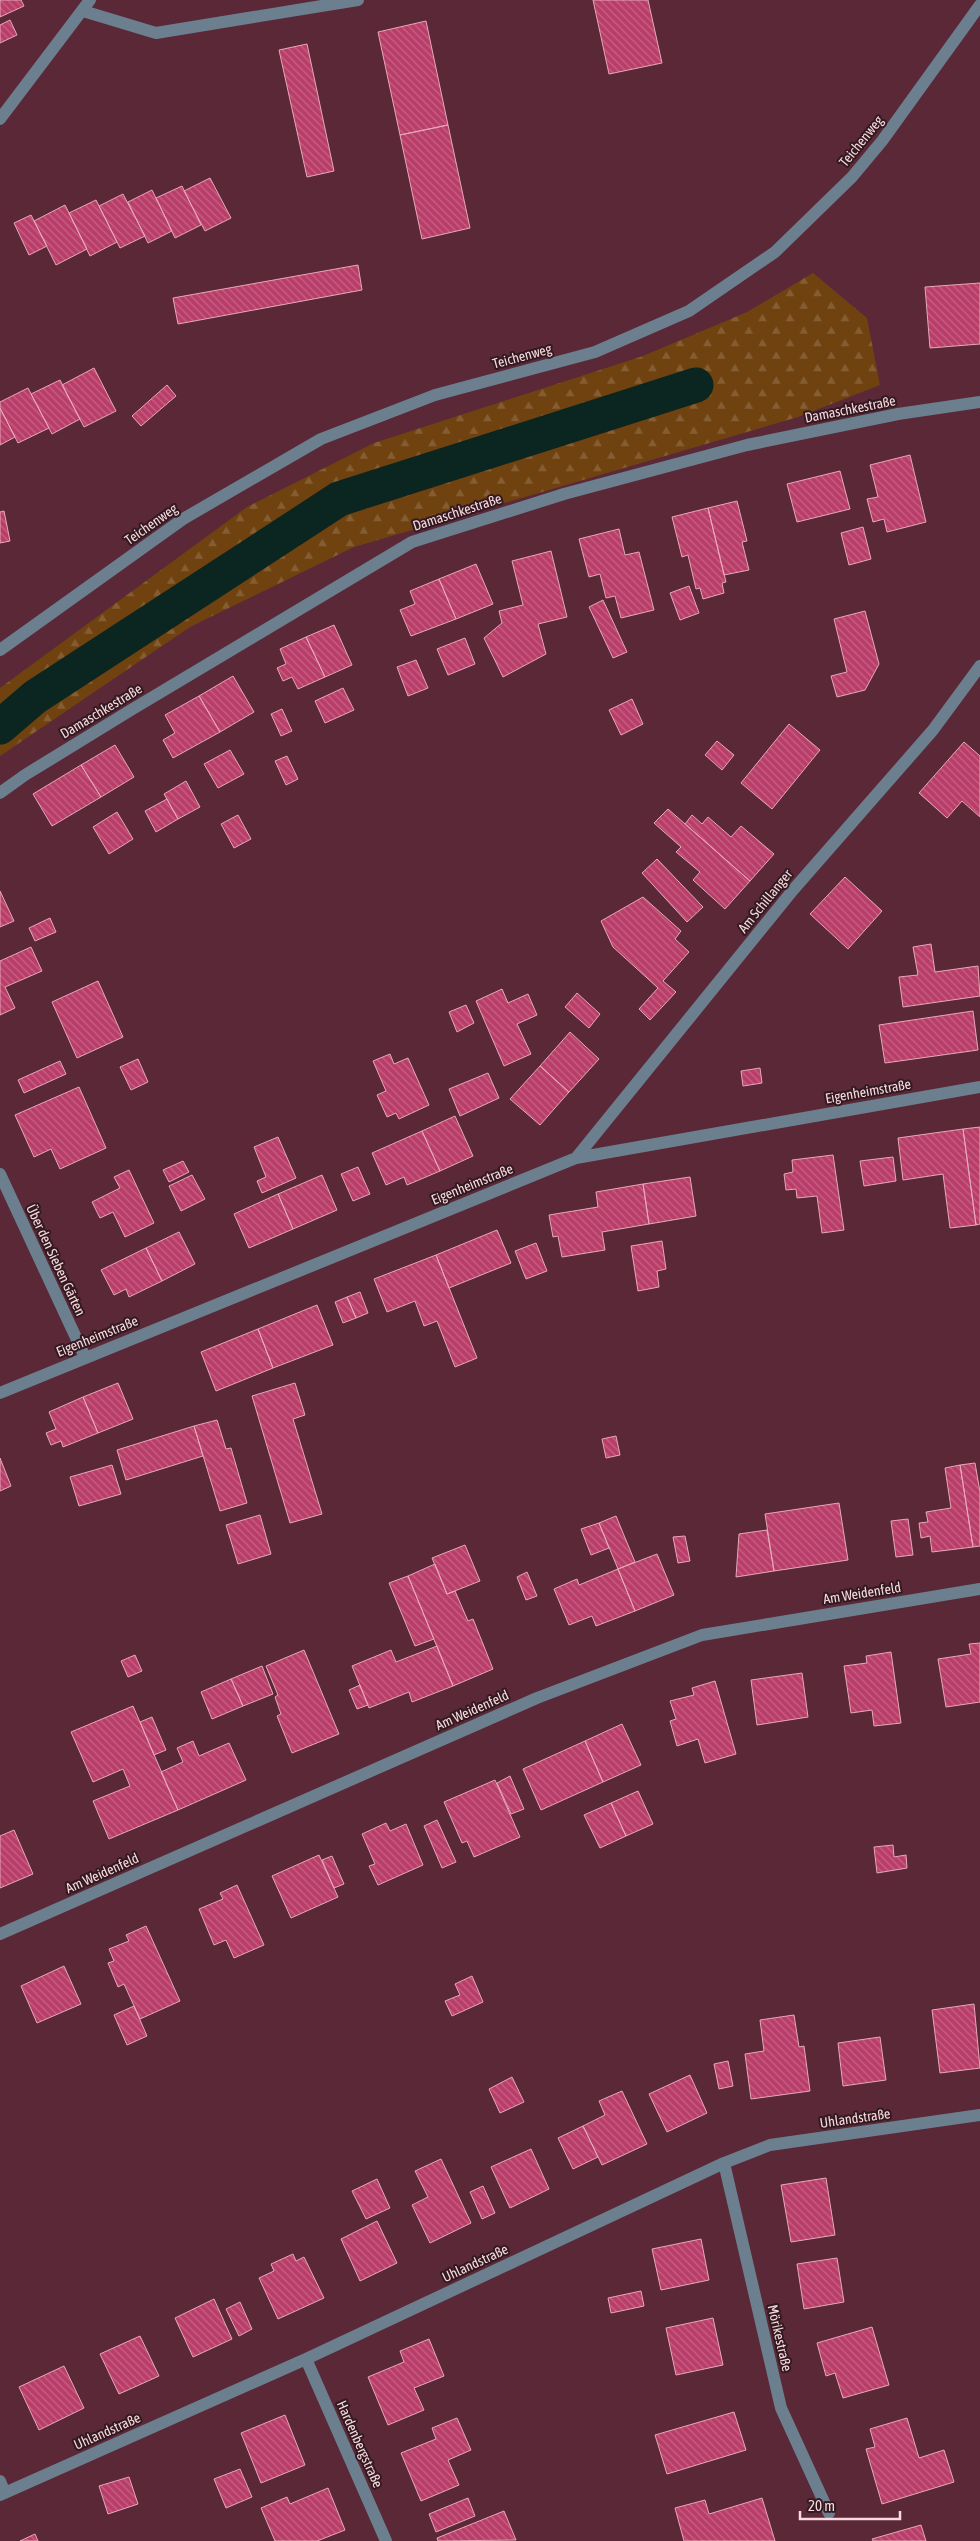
<svg xmlns="http://www.w3.org/2000/svg" width="980" height="2541" viewBox="0 0 980 2541" font-family="'Asap Condensed',sans-serif">
  <style>
    .forest { fill: url(#forest-firs) }
    .lines { fill: none; stroke-linecap: round; stroke-linejoin: round }
    .canal { stroke: #0b2521; stroke-width: 35 }
    .building { fill: url(#building-back-hatch); stroke: #e7a8b8 }
    .minor { stroke: #6b7f8f; stroke-width: 12 }
    .labels { text-anchor: middle; stroke-width: 4; stroke-linejoin: round; paint-order: stroke }
    .street-label { font-size: 14px; fill: #fad9e0; stroke: #311a20 }
  </style>
  <defs>
    <pattern id="forest-firs" width="22" height="20" patternUnits="userSpaceOnUse" patternTransform="scale(1.25)"><rect width="22" height="20" fill="#70420f"/><path d="M5 1l3.5 6h-7zM16 11l3.5 6h-7z" fill="#855d32"/></pattern>
    <pattern id="building-back-hatch" width="6" height="6" patternUnits="userSpaceOnUse" patternTransform="scale(1.25)"><rect width="6" height="6" fill="#b93d69"/><path d="M-1 5l2 2M0 0l6 6M5-1l2 2" fill="none" stroke="#c76285"/></pattern>
  </defs>
  <rect width="100%" height="100%" fill="#5a2837"/>
  <path class="forest" d="M 813,273 L 867,318 L 880,385 L 798,417 L 354,547 L 190,627 L 0,756 L 0,688 L 247,507 L 374,443 L 643,356 L 747,312 Z"/>
  <g class="lines">
    <path class="canal" d="M 0,727 L 35,697 L 339,499 L 696,385"/>
  </g>
  <path class="building" d="M 0,0 L 21,0 L 24,6 L 0,17 Z
    M 593,0 L 648,0 L 662,63 L 609,74 Z
    M 10,20 L 17,35 L 0,43 L 0,25 Z
    M 426,21 L 448,125 L 400,135 L 378,32 Z
    M 307,44 L 334,171 L 307,177 L 279,50 Z
    M 448,125 L 470,228 L 422,239 L 400,135 Z
    M 210,178 L 231,218 L 205,231 L 184,191 Z
    M 182,186 L 201,225 L 175,238 L 156,198 Z
    M 152,190 L 172,231 L 148,243 L 128,202 Z
    M 123,194 L 145,236 L 120,248 L 99,206 Z
    M 96,200 L 117,242 L 90,256 L 69,213 Z
    M 65,205 L 87,249 L 56,265 L 34,221 Z
    M 31,215 L 47,246 L 29,255 L 14,223 Z
    M 358,265 L 362,290 L 178,324 L 173,298 Z
    M 980,283 L 980,344 L 930,348 L 925,287 Z
    M 94,368 L 116,411 L 84,427 L 62,385 Z
    M 60,380 L 80,419 L 52,434 L 31,394 Z
    M 167,385 L 176,396 L 141,426 L 132,416 Z
    M 28,388 L 49,428 L 18,443 L 0,408 L 0,402 Z
    M 0,408 L 15,437 L 0,445 Z
    M 910,455 L 926,522 L 887,532 L 884,519 L 873,522 L 867,499 L 878,497 L 870,465 Z
    M 840,471 L 850,509 L 797,522 L 787,484 Z
    M 737,501 L 747,541 L 742,542 L 749,570 L 724,575 L 708,508 Z
    M 708,508 L 726,582 L 722,583 L 724,593 L 703,599 L 700,588 L 696,589 L 688,555 L 682,557 L 672,517 Z
    M 4,511 L 10,541 L 0,543 L 0,512 Z
    M 863,527 L 871,559 L 849,565 L 841,533 Z
    M 619,529 L 625,555 L 639,552 L 654,610 L 621,618 L 615,596 L 606,598 L 600,574 L 589,577 L 579,539 Z
    M 551,551 L 567,617 L 538,624 L 546,654 L 503,677 L 484,638 L 502,623 L 499,611 L 523,605 L 512,561 Z
    M 476,564 L 493,604 L 456,619 L 439,579 Z
    M 439,579 L 456,619 L 411,636 L 400,610 L 415,604 L 410,591 Z
    M 689,586 L 699,613 L 680,620 L 670,593 Z
    M 603,600 L 627,652 L 613,658 L 589,607 Z
    M 865,611 L 879,664 L 865,690 L 837,697 L 831,676 L 847,672 L 834,619 Z
    M 334,625 L 352,665 L 325,677 L 306,637 Z
    M 306,637 L 325,677 L 298,689 L 292,677 L 283,681 L 277,668 L 286,664 L 280,649 Z
    M 465,638 L 475,664 L 448,675 L 437,649 Z
    M 416,660 L 428,688 L 408,696 L 397,667 Z
    M 233,676 L 254,712 L 220,732 L 199,696 Z
    M 343,688 L 354,710 L 325,723 L 315,701 Z
    M 199,696 L 220,732 L 173,758 L 163,740 L 175,733 L 165,715 Z
    M 632,699 L 643,724 L 621,735 L 609,710 Z
    M 282,709 L 292,731 L 281,736 L 271,714 Z
    M 789,724 L 820,750 L 772,809 L 741,783 Z
    M 717,741 L 734,755 L 722,770 L 705,755 Z
    M 964,742 L 980,756 L 980,817 L 962,801 L 947,818 L 919,793 Z
    M 115,745 L 134,777 L 101,797 L 81,765 Z
    M 230,750 L 244,774 L 218,788 L 204,764 Z
    M 287,756 L 298,779 L 286,785 L 275,761 Z
    M 81,765 L 101,797 L 52,826 L 33,794 Z
    M 186,781 L 200,807 L 178,819 L 164,794 Z
    M 167,799 L 178,819 L 156,832 L 145,811 Z
    M 668,809 L 750,881 L 725,909 L 693,880 L 700,872 L 676,852 L 681,847 L 654,823 Z
    M 117,812 L 133,839 L 109,854 L 93,827 Z
    M 238,815 L 251,839 L 234,848 L 221,824 Z
    M 692,815 L 702,824 L 708,817 L 731,837 L 741,826 L 774,854 L 750,881 L 685,824 Z
    M 657,859 L 703,907 L 687,922 L 642,873 Z
    M 845,877 L 882,911 L 848,949 L 810,914 Z
    M 0,891 L 14,921 L 0,927 Z
    M 643,897 L 681,931 L 675,939 L 689,952 L 663,981 L 676,992 L 650,1020 L 639,1009 L 658,988 L 613,947 L 601,921 Z
    M 50,918 L 56,932 L 35,941 L 29,928 Z
    M 931,944 L 935,972 L 978,966 L 980,996 L 903,1007 L 899,977 L 918,975 L 913,947 Z
    M 31,947 L 42,971 L 5,987 L 15,1008 L 0,1015 L 0,961 Z
    M 98,981 L 123,1037 L 77,1058 L 52,1002 Z
    M 502,989 L 508,1003 L 528,994 L 537,1015 L 517,1024 L 531,1054 L 504,1066 L 476,1001 Z
    M 577,993 L 600,1014 L 589,1028 L 565,1007 Z
    M 466,1005 L 474,1023 L 457,1032 L 449,1012 Z
    M 973,1011 L 978,1050 L 885,1063 L 879,1025 Z
    M 570,1032 L 599,1059 L 569,1092 L 540,1066 Z
    M 390,1054 L 394,1064 L 408,1058 L 429,1105 L 399,1119 L 396,1113 L 387,1117 L 377,1095 L 386,1091 L 373,1061 Z
    M 138,1059 L 148,1082 L 131,1090 L 120,1067 Z
    M 60,1061 L 66,1074 L 24,1093 L 18,1080 Z
    M 540,1066 L 569,1092 L 540,1125 L 510,1099 Z
    M 760,1068 L 762,1083 L 743,1086 L 741,1071 Z
    M 488,1073 L 499,1098 L 460,1116 L 449,1089 Z
    M 79,1087 L 106,1148 L 60,1169 L 51,1149 L 34,1157 L 15,1115 Z
    M 455,1116 L 473,1156 L 440,1171 L 422,1131 Z
    M 980,1127 L 980,1224 L 976,1225 L 963,1129 Z
    M 963,1129 L 976,1225 L 950,1228 L 943,1174 L 903,1180 L 898,1138 Z
    M 422,1131 L 440,1171 L 407,1185 L 404,1177 L 386,1185 L 372,1153 Z
    M 278,1137 L 296,1178 L 262,1193 L 257,1181 L 266,1177 L 254,1147 Z
    M 833,1155 L 844,1230 L 822,1233 L 817,1196 L 797,1198 L 796,1189 L 786,1190 L 784,1174 L 793,1172 L 792,1160 Z
    M 893,1157 L 896,1181 L 864,1186 L 860,1161 Z
    M 183,1161 L 189,1172 L 169,1182 L 163,1170 Z
    M 358,1167 L 370,1194 L 353,1201 L 341,1174 Z
    M 129,1170 L 154,1223 L 125,1237 L 113,1212 L 100,1218 L 92,1202 L 120,1188 L 114,1177 Z
    M 192,1175 L 205,1199 L 181,1211 L 169,1186 Z
    M 322,1175 L 337,1210 L 293,1229 L 278,1194 Z
    M 690,1177 L 696,1216 L 649,1224 L 643,1184 Z
    M 643,1184 L 649,1224 L 602,1232 L 605,1250 L 562,1257 L 558,1236 L 553,1237 L 549,1215 L 598,1207 L 596,1192 Z
    M 278,1194 L 293,1229 L 249,1248 L 234,1214 Z
    M 497,1230 L 511,1263 L 449,1288 L 436,1255 Z
    M 179,1232 L 195,1264 L 162,1281 L 146,1248 Z
    M 662,1241 L 666,1269 L 657,1271 L 659,1287 L 638,1291 L 631,1246 Z
    M 536,1243 L 547,1271 L 526,1279 L 515,1251 Z
    M 146,1248 L 162,1281 L 129,1297 L 126,1289 L 114,1295 L 101,1270 Z
    M 436,1255 L 477,1358 L 455,1367 L 437,1321 L 424,1326 L 415,1301 L 387,1312 L 374,1279 Z
    M 360,1292 L 368,1313 L 356,1318 L 347,1297 Z
    M 347,1297 L 356,1318 L 343,1323 L 335,1302 Z
    M 317,1305 L 333,1345 L 273,1368 L 258,1329 Z
    M 258,1329 L 273,1368 L 216,1391 L 201,1352 Z
    M 118,1383 L 133,1419 L 98,1433 L 83,1397 Z
    M 295,1383 L 305,1415 L 293,1419 L 322,1514 L 290,1523 L 252,1396 Z
    M 83,1397 L 98,1433 L 63,1447 L 61,1441 L 51,1445 L 46,1433 L 56,1429 L 49,1412 Z
    M 217,1420 L 226,1449 L 231,1448 L 247,1503 L 220,1511 L 194,1426 Z
    M 194,1426 L 203,1456 L 126,1480 L 117,1450 Z
    M 616,1436 L 620,1455 L 606,1458 L 602,1439 Z
    M 0,1458 L 11,1486 L 0,1491 Z
    M 975,1463 L 980,1492 L 980,1546 L 973,1547 L 960,1465 Z
    M 112,1465 L 121,1494 L 79,1506 L 70,1477 Z
    M 960,1465 L 973,1547 L 932,1552 L 930,1536 L 921,1538 L 919,1523 L 928,1522 L 926,1512 L 951,1508 L 945,1468 Z
    M 839,1503 L 848,1560 L 774,1571 L 765,1514 Z
    M 260,1515 L 271,1554 L 238,1564 L 226,1525 Z
    M 616,1516 L 635,1562 L 618,1569 L 599,1523 Z
    M 908,1519 L 913,1555 L 896,1557 L 891,1521 Z
    M 599,1523 L 609,1548 L 591,1555 L 581,1529 Z
    M 767,1530 L 774,1571 L 736,1577 L 739,1534 Z
    M 685,1536 L 690,1561 L 678,1563 L 673,1537 Z
    M 465,1545 L 480,1581 L 447,1594 L 432,1558 Z
    M 657,1554 L 674,1595 L 635,1611 L 618,1569 Z
    M 435,1564 L 447,1594 L 455,1591 L 468,1621 L 473,1619 L 493,1669 L 453,1686 L 408,1576 Z
    M 618,1569 L 635,1611 L 596,1626 L 592,1616 L 569,1625 L 554,1589 L 577,1579 L 579,1585 Z
    M 527,1572 L 537,1596 L 526,1600 L 517,1577 Z
    M 408,1576 L 434,1639 L 415,1646 L 389,1583 Z
    M 980,1643 L 980,1702 L 946,1707 L 938,1659 L 971,1654 L 969,1644 Z
    M 437,1646 L 453,1686 L 412,1702 L 409,1692 L 369,1708 L 352,1666 L 391,1650 L 396,1662 Z
    M 304,1650 L 339,1734 L 292,1753 L 277,1716 L 281,1714 L 275,1697 L 278,1695 L 266,1666 Z
    M 891,1652 L 901,1723 L 874,1726 L 872,1710 L 851,1713 L 844,1666 L 867,1663 L 866,1656 Z
    M 135,1655 L 142,1671 L 128,1677 L 121,1661 Z
    M 262,1666 L 273,1694 L 243,1706 L 231,1679 Z
    M 802,1673 L 808,1717 L 757,1725 L 751,1680 Z
    M 231,1679 L 243,1706 L 212,1719 L 201,1692 Z
    M 715,1681 L 736,1754 L 705,1763 L 698,1739 L 677,1746 L 670,1721 L 676,1719 L 670,1701 L 694,1695 L 692,1688 Z
    M 360,1685 L 368,1705 L 357,1709 L 349,1690 Z
    M 133,1706 L 178,1810 L 109,1839 L 93,1801 L 130,1786 L 123,1769 L 93,1782 L 71,1732 Z
    M 152,1717 L 166,1750 L 154,1755 L 140,1722 Z
    M 622,1724 L 641,1765 L 603,1782 L 585,1741 Z
    M 193,1741 L 199,1756 L 229,1743 L 246,1780 L 178,1810 L 161,1772 L 183,1762 L 177,1748 Z
    M 585,1741 L 603,1782 L 541,1810 L 523,1769 Z
    M 510,1776 L 524,1809 L 511,1814 L 497,1783 Z
    M 495,1780 L 520,1837 L 474,1857 L 467,1841 L 462,1843 L 444,1802 Z
    M 638,1791 L 653,1824 L 626,1836 L 611,1803 Z
    M 611,1803 L 626,1836 L 600,1848 L 584,1815 Z
    M 437,1820 L 456,1862 L 442,1868 L 424,1826 Z
    M 386,1823 L 390,1831 L 406,1824 L 423,1865 L 378,1885 L 369,1866 L 375,1864 L 362,1834 Z
    M 14,1830 L 33,1874 L 0,1888 L 0,1836 Z
    M 893,1845 L 894,1857 L 906,1855 L 907,1868 L 877,1873 L 874,1847 Z
    M 319,1855 L 338,1897 L 291,1918 L 272,1876 Z
    M 332,1856 L 344,1884 L 334,1888 L 322,1860 Z
    M 237,1885 L 264,1945 L 234,1958 L 226,1940 L 214,1945 L 199,1909 L 223,1899 L 220,1893 Z
    M 146,1926 L 180,2001 L 140,2019 L 124,1984 L 118,1987 L 108,1963 L 114,1961 L 109,1949 L 129,1941 L 126,1935 Z
    M 64,1966 L 81,2004 L 37,2023 L 21,1986 Z
    M 472,1976 L 483,2002 L 452,2016 L 445,2001 L 460,1995 L 455,1984 Z
    M 974,2004 L 980,2068 L 940,2073 L 932,2010 Z
    M 134,2006 L 147,2036 L 127,2045 L 114,2015 Z
    M 794,2015 L 799,2047 L 804,2046 L 810,2091 L 751,2099 L 745,2054 L 764,2051 L 760,2020 Z
    M 880,2037 L 886,2080 L 843,2086 L 838,2043 Z
    M 728,2061 L 733,2086 L 719,2089 L 714,2064 Z
    M 690,2075 L 707,2113 L 667,2132 L 649,2094 Z
    M 512,2077 L 524,2102 L 500,2113 L 489,2089 Z
    M 622,2091 L 647,2144 L 602,2165 L 583,2126 L 605,2115 L 599,2101 Z
    M 583,2126 L 598,2157 L 573,2169 L 558,2138 Z
    M 531,2149 L 549,2189 L 510,2208 L 491,2167 Z
    M 441,2159 L 471,2223 L 430,2243 L 412,2205 L 428,2197 L 415,2171 Z
    M 826,2178 L 835,2235 L 791,2242 L 781,2185 Z
    M 377,2179 L 390,2208 L 366,2219 L 352,2191 Z
    M 483,2186 L 495,2213 L 482,2219 L 470,2192 Z
    M 377,2221 L 397,2263 L 360,2281 L 341,2239 Z
    M 701,2239 L 709,2280 L 661,2290 L 652,2249 Z
    M 293,2254 L 296,2261 L 304,2257 L 324,2298 L 278,2319 L 259,2278 L 274,2271 L 271,2264 Z
    M 837,2258 L 844,2302 L 804,2309 L 797,2264 Z
    M 641,2291 L 644,2306 L 611,2313 L 608,2298 Z
    M 214,2299 L 232,2339 L 193,2357 L 175,2318 Z
    M 240,2302 L 252,2329 L 239,2336 L 226,2309 Z
    M 713,2318 L 723,2365 L 676,2375 L 666,2328 Z
    M 872,2327 L 889,2385 L 843,2398 L 835,2373 L 826,2376 L 817,2343 Z
    M 140,2336 L 159,2376 L 119,2394 L 100,2354 Z
    M 429,2339 L 444,2376 L 414,2388 L 424,2410 L 388,2425 L 368,2377 L 404,2362 L 400,2351 Z
    M 64,2366 L 84,2408 L 39,2430 L 19,2387 Z
    M 734,2412 L 746,2450 L 667,2474 L 655,2435 Z
    M 285,2415 L 305,2465 L 261,2483 L 241,2433 Z
    M 457,2418 L 471,2450 L 448,2460 L 459,2485 L 421,2501 L 401,2453 L 436,2439 L 432,2428 Z
    M 907,2418 L 919,2458 L 944,2450 L 954,2482 L 882,2504 L 866,2449 L 875,2447 L 870,2429 Z
    M 240,2469 L 252,2497 L 226,2508 L 214,2479 Z
    M 129,2477 L 138,2504 L 108,2514 L 99,2486 Z
    M 328,2488 L 345,2530 L 317,2541 L 275,2541 L 261,2508 L 287,2497 L 290,2504 Z
    M 468,2498 L 475,2516 L 436,2532 L 429,2514 Z
    M 762,2498 L 775,2541 L 684,2541 L 675,2508 L 705,2500 L 709,2514 Z
    M 504,2511 L 516,2540 L 438,2541 L 437,2538 Z
    M 921,2525 L 926,2541 L 873,2541 L 872,2539 Z
    M 35,2534 L 38,2541 L 20,2541 Z"/>
  <g class="lines">
    <path class="minor" d="M 83,11 L 156,33 L 358,0
      M 0,119 L 90,0
      M 0,650 L 183,519 L 321,439 L 435,395 L 595,352 L 689,311 L 775,252 L 852,177 L 882,141 L 980,5
      M 0,793 L 25,775 L 131,710 L 412,542 L 564,494 L 747,445 L 898,414 L 980,402
      M 576,1158 L 793,890 L 933,730 L 980,666
      M 0,1174 L 85,1357
      M 0,1393 L 576,1158 L 980,1087
      M 0,1934 L 537,1698 L 702,1635 L 980,1589
      M 724,2163 L 781,2408 L 829,2513
      M 306,2359 L 386,2541
      M 0,2481 L 5,2493
      M 0,2495 L 306,2359 L 724,2163 L 770,2145 L 980,2115"/>
  </g>
  <g class="labels">
    <g class="street-label">
      <text transform="translate(861 141) rotate(-51)" y="5">Teichenweg</text>
      <text transform="translate(522 356) rotate(-15)" y="5">Teichenweg</text>
      <text transform="translate(850 409) rotate(-11)" y="5">Damaschkestraße</text>
      <text transform="translate(457 512) rotate(-18)" y="5">Damaschkestraße</text>
      <text transform="translate(151 524) rotate(-35)" y="5">Teichenweg</text>
      <text transform="translate(101 711) rotate(-31)" y="5">Damaschkestraße</text>
      <text transform="translate(765 901) rotate(-51)" y="5">Am Schillanger</text>
      <text transform="translate(868 1091) rotate(-10)" y="5">Eigenheimstraße</text>
      <text transform="translate(472 1184) rotate(-22)" y="5">Eigenheimstraße</text>
      <text transform="translate(56 1260) rotate(65)" y="5">Über den Sieben Gärten</text>
      <text transform="translate(97 1336) rotate(-22)" y="5">Eigenheimstraße</text>
      <text transform="translate(862 1593) rotate(-9)" y="5">Am Weidenfeld</text>
      <text transform="translate(472 1710) rotate(-24)" y="5">Am Weidenfeld</text>
      <text transform="translate(102 1873) rotate(-24)" y="5">Am Weidenfeld</text>
      <text transform="translate(855 2118) rotate(-8)" y="5">Uhlandstraße</text>
      <text transform="translate(475 2263) rotate(-25)" y="5">Uhlandstraße</text>
      <text transform="translate(780 2338) rotate(77)" y="5">Mörikestraße</text>
      <text transform="translate(107 2431) rotate(-24)" y="5">Uhlandstraße</text>
      <text transform="translate(360 2444) rotate(66)" y="5">Hardenbergstraße</text>
    </g>
  </g>
  <path d="M800 2511v8h100v-8" fill="none" stroke="#fad9e0" stroke-width="2.5"/>
  <text x="808" y="2511" font-size="15" fill="#fad9e0" stroke="#311a20" stroke-width="4" paint-order="stroke">20 m</text>
</svg>
